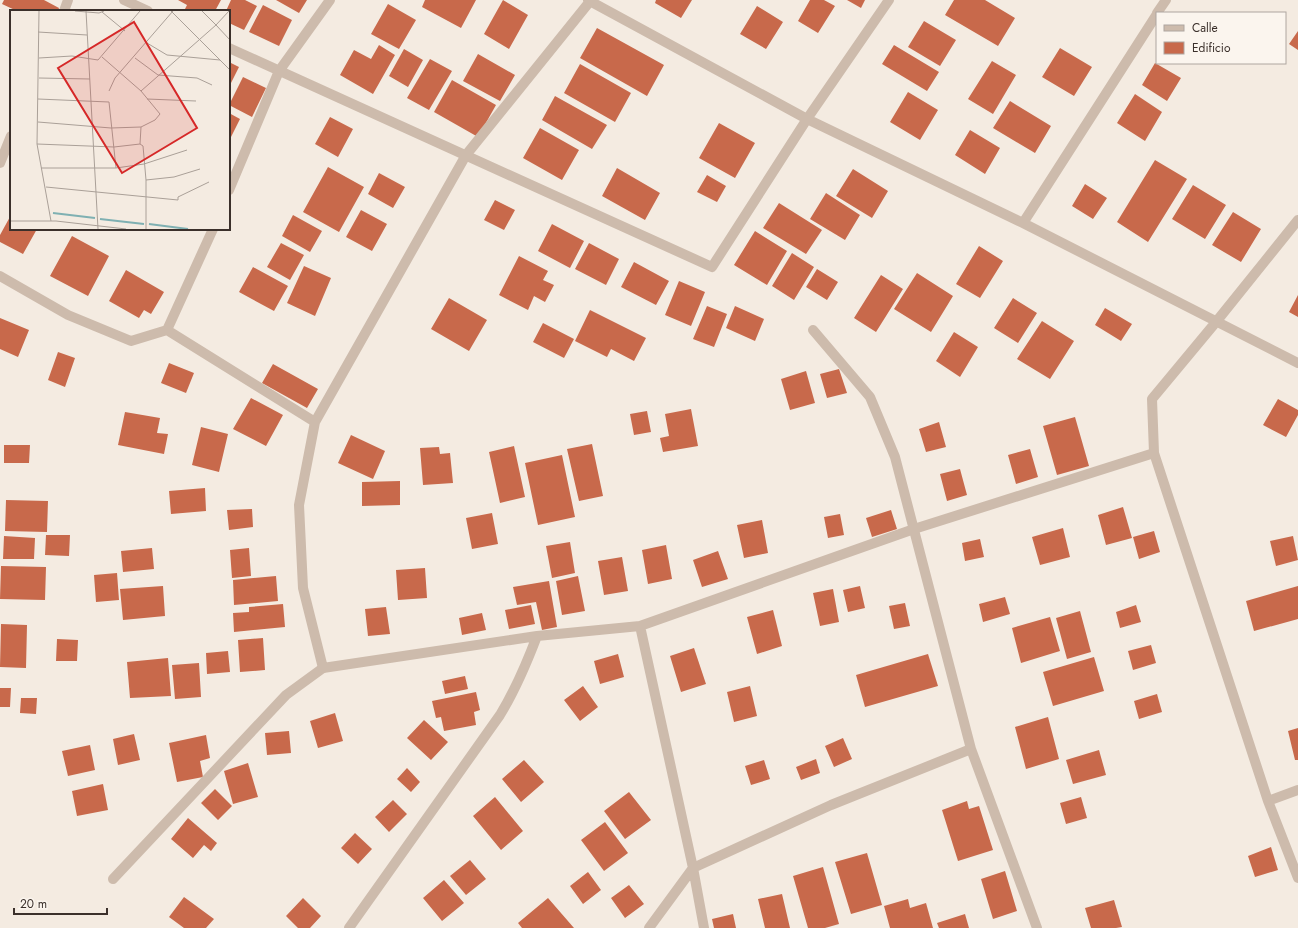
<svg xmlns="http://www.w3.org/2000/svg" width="1298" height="928" viewBox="0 0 1298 928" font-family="Jost,sans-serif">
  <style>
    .building { fill: #c8694b }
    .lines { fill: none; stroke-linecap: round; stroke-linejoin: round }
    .pedestrian { stroke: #cdbbac; stroke-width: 10 }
    .minor { stroke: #cdbbac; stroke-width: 10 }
    .inset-river { fill: none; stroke: #7fb0b2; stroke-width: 2 }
    .inset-road { fill: none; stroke: #aaa098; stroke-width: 1 }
    .view { fill: #d62828; fill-opacity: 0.15; stroke: #d62828; stroke-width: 2 }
    .inset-edge { fill: none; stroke: #3b302b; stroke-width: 2 }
  </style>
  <rect width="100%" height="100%" fill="#f4ebe1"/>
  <path class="building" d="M 4,0 L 44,0 L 59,8 L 58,11 L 17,11 L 2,4 Z
    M 178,0 L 221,0 L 215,11 L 184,11 L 187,5 Z
    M 231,0 L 245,0 L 257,6 L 244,30 L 229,23 L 229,11 L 226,11 Z
    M 276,0 L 307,0 L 299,13 Z
    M 425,0 L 476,0 L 461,28 L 422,7 Z
    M 503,0 L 528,15 L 509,49 L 484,34 Z
    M 656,0 L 692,0 L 681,18 L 655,3 Z
    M 810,0 L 824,0 L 835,6 L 818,33 L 798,21 Z
    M 847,0 L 865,0 L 861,8 Z
    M 954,0 L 985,0 L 1015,18 L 998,46 L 945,15 Z
    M 388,4 L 416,20 L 399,49 L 371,34 Z
    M 263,5 L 292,20 L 279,46 L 249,32 Z
    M 757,6 L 783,22 L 766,49 L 740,34 Z
    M 924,21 L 956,40 L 940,66 L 908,47 Z
    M 597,28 L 664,65 L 647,96 L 580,58 Z
    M 1298,31 L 1298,50 L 1289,44 Z
    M 379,45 L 395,55 L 373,94 L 340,75 L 354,50 L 371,59 Z
    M 894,45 L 939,72 L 927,91 L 882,64 Z
    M 1060,48 L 1092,67 L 1074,96 L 1042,77 Z
    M 404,49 L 423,60 L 408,87 L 389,76 Z
    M 478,54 L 515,75 L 500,101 L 463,81 Z
    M 430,59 L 452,71 L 429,110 L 407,98 Z
    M 992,61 L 1016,75 L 993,114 L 968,99 Z
    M 229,62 L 239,67 L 229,87 Z
    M 1155,63 L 1181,78 L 1167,101 L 1142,85 Z
    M 580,64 L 631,93 L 615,122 L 564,93 Z
    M 243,77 L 266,88 L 252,117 L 229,105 Z
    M 452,80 L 496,105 L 478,137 L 434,112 Z
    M 908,92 L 938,110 L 920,140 L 890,122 Z
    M 1135,94 L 1162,112 L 1145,141 L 1117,123 Z
    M 555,96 L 607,125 L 592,149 L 542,120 Z
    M 1010,101 L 1051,126 L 1035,153 L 993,128 Z
    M 229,113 L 240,119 L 229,141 Z
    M 330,117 L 353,129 L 338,157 L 315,144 Z
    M 719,123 L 755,143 L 735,178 L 699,158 Z
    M 540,128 L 579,150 L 562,180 L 523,158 Z
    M 970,130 L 1000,148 L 985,174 L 955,155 Z
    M 1155,160 L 1187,179 L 1148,242 L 1117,222 Z
    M 328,167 L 364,187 L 339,232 L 303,212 Z
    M 617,168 L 660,193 L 645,220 L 602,196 Z
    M 853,169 L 888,191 L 872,218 L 836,196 Z
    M 379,173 L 405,187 L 393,208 L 368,194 Z
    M 707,175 L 726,186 L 717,202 L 697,192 Z
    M 1085,184 L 1107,198 L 1093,219 L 1072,206 Z
    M 1193,185 L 1226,205 L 1205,239 L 1172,219 Z
    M 826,193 L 860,215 L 845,240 L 810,219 Z
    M 495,200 L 515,210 L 504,230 L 484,220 Z
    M 779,203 L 822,230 L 806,254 L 763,228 Z
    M 361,210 L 387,224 L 372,251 L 346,237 Z
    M 1233,212 L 1261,229 L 1241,262 L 1212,245 Z
    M 11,215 L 11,229 L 37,229 L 23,254 L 0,242 L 0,235 Z
    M 293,215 L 322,231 L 310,252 L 282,236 Z
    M 552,224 L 584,241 L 570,268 L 538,251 Z
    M 755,231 L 787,251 L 767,285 L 734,265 Z
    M 72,236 L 109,256 L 88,296 L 50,276 Z
    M 281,243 L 304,255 L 290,280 L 267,267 Z
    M 589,243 L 619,259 L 606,285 L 575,269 Z
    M 979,246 L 1003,261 L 980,298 L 956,284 Z
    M 792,253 L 814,267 L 794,300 L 772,286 Z
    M 519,256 L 548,271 L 543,280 L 554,285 L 545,302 L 534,296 L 528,310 L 499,295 Z
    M 634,262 L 669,281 L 656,305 L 621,287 Z
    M 304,266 L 331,278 L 315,316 L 287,303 Z
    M 253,267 L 288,286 L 274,311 L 239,292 Z
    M 817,269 L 838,282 L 827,300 L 806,287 Z
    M 126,270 L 164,292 L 151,314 L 144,310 L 139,318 L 109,301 Z
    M 917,273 L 953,296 L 931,332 L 894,309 Z
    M 881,275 L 903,289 L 876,332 L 854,318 Z
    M 679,281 L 705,292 L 691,326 L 665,315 Z
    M 1298,295 L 1298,317 L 1289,312 Z
    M 449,298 L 487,320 L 469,351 L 431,329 Z
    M 1013,298 L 1037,313 L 1018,343 L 994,328 Z
    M 707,306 L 727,314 L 714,347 L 693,339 Z
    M 735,306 L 764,319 L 755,341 L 726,328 Z
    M 1105,308 L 1132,324 L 1121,341 L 1095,325 Z
    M 590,310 L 646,338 L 634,361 L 611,349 L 607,357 L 575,341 Z
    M 0,318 L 29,330 L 18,357 L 0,349 Z
    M 1042,321 L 1074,341 L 1050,379 L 1017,359 Z
    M 543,323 L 574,339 L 564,358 L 533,342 Z
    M 954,332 L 978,347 L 960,377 L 936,361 Z
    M 58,352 L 75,358 L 65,387 L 48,380 Z
    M 169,363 L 194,373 L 186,393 L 161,383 Z
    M 273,364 L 318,389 L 307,408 L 262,383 Z
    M 839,369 L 847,393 L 827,398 L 820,374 Z
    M 806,371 L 815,403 L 790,410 L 781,379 Z
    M 251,398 L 283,415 L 266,446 L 233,429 Z
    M 1278,399 L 1298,410 L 1298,415 L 1286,437 L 1263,425 Z
    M 691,409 L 698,446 L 663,452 L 660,438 L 669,436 L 665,414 Z
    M 647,411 L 651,432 L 634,435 L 630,414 Z
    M 125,412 L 160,418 L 157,433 L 168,434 L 164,454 L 118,445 Z
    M 1075,417 L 1089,466 L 1057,475 L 1043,426 Z
    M 939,422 L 946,447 L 926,452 L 919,429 Z
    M 201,427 L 228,434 L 219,472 L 192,465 Z
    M 351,435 L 385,451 L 373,479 L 338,463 Z
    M 592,444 L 603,496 L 579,501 L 567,449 Z
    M 4,445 L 30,445 L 29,463 L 4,463 Z
    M 514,446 L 525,497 L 500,503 L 489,452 Z
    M 439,447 L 440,454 L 450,453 L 453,483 L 423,485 L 420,448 Z
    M 1030,449 L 1038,477 L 1016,484 L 1008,455 Z
    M 562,455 L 575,517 L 538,525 L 525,463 Z
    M 960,469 L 967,495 L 947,501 L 940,474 Z
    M 400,481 L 400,505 L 362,506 L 362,482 Z
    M 205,488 L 206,511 L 171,514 L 169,491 Z
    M 6,500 L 48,501 L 47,532 L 5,531 Z
    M 1123,507 L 1132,538 L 1106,545 L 1098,515 Z
    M 252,509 L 253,527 L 229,530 L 227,510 Z
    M 891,510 L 897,529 L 872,537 L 866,518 Z
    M 492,513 L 498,544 L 472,549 L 466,518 Z
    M 840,514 L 844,535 L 828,538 L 824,517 Z
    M 762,520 L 768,553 L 744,558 L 737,525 Z
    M 1063,528 L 1070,557 L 1040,565 L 1032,537 Z
    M 1154,531 L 1160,552 L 1139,559 L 1133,537 Z
    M 46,535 L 70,535 L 69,556 L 45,555 Z
    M 4,536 L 35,538 L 34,559 L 3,559 Z
    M 1293,536 L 1298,560 L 1276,566 L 1270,541 Z
    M 980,539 L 984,557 L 965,561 L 962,543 Z
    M 570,542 L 575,573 L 552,578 L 546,546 Z
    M 666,545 L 672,579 L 648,584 L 642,550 Z
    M 152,548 L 154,569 L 123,572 L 121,551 Z
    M 249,548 L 251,576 L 232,578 L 230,550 Z
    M 718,551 L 728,579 L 702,587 L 693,560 Z
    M 622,557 L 628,591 L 604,595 L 598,561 Z
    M 1,566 L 46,567 L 45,600 L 0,599 Z
    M 425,568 L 427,598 L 398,600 L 396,570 Z
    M 117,573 L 119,600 L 96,602 L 94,575 Z
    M 276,576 L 278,601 L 234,605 L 233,580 Z
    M 578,576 L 585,611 L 562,615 L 556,581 Z
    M 549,581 L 557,627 L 542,630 L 536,602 L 517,605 L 513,587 Z
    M 163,586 L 165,616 L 123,620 L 120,589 Z
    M 860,586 L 865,608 L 848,612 L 843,590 Z
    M 1298,586 L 1298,619 L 1254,631 L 1246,601 Z
    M 833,589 L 839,622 L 820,626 L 813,593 Z
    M 1005,597 L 1010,614 L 983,622 L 979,604 Z
    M 905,603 L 910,626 L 894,629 L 889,606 Z
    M 283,604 L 285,627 L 234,632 L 233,613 L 249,612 L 249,607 Z
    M 531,605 L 535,624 L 509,629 L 505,610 Z
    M 1136,605 L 1141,622 L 1120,628 L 1116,612 Z
    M 386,607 L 390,634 L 368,636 L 365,609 Z
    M 773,610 L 782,646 L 757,654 L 747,617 Z
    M 1080,611 L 1091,652 L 1067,659 L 1056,618 Z
    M 482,613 L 486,630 L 462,635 L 459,618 Z
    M 1050,617 L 1060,651 L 1021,663 L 1012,628 Z
    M 1,624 L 27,625 L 26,668 L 0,667 Z
    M 263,638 L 265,670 L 240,672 L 238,640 Z
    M 57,639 L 78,640 L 77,661 L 56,661 Z
    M 1151,645 L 1156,663 L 1133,670 L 1128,651 Z
    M 694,648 L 706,684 L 681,692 L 670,656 Z
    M 228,651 L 230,672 L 207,674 L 206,653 Z
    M 618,654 L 624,677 L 600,684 L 594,661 Z
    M 928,654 L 938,686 L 865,707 L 856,675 Z
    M 1094,657 L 1104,691 L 1053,706 L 1043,672 Z
    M 168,658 L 171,696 L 130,698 L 127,662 Z
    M 199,663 L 201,697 L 175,699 L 172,665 Z
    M 465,676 L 468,689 L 445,694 L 442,681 Z
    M 583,686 L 598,707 L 580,721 L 564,700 Z
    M 750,686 L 757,716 L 734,722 L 727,692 Z
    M 0,688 L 11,688 L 10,707 L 0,707 Z
    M 476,692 L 480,710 L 474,712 L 476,725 L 444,731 L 441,717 L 436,718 L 432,701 Z
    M 1157,694 L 1162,712 L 1139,719 L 1134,701 Z
    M 21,698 L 37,698 L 36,714 L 20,713 Z
    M 335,713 L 343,741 L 318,748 L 310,721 Z
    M 1048,717 L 1059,759 L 1026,769 L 1015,727 Z
    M 424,720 L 448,742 L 431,760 L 407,738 Z
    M 1298,728 L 1298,760 L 1295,760 L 1288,731 Z
    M 289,731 L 291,753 L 267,755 L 265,733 Z
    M 134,734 L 140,760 L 118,765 L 113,739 Z
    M 206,735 L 210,758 L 200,761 L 203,777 L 177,782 L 169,743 Z
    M 843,738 L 852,759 L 834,767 L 825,746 Z
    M 90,745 L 95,770 L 68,776 L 62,751 Z
    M 1099,750 L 1106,775 L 1073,784 L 1066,760 Z
    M 816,759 L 820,773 L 801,780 L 796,767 Z
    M 524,760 L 544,782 L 521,802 L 502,779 Z
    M 764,760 L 770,779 L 751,785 L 745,766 Z
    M 248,763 L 258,797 L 233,804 L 224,771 Z
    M 407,768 L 420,782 L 411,792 L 397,779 Z
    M 103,784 L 108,810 L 77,816 L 72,791 Z
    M 215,789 L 232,806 L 218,820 L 201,803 Z
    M 629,792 L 651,820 L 625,839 L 604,811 Z
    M 495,797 L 523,831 L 501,850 L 473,816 Z
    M 1081,797 L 1087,818 L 1066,824 L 1060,803 Z
    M 393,800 L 407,814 L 389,832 L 375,817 Z
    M 967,801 L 969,809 L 979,806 L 993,850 L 958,861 L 942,810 Z
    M 188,818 L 217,843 L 211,851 L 204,845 L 193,858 L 171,839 Z
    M 605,822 L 628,853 L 604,871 L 581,840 Z
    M 355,833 L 372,849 L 358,864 L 341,848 Z
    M 1271,847 L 1278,870 L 1255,877 L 1248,856 Z
    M 867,853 L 882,905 L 851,914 L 835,862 Z
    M 470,860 L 486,879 L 466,895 L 450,876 Z
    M 823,867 L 839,924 L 825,928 L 808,928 L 793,876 Z
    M 1005,871 L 1017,911 L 993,919 L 981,879 Z
    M 588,872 L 601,890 L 583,904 L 570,886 Z
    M 444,880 L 464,903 L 442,921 L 423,898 Z
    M 629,885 L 644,904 L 625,918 L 611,898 Z
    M 782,894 L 790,928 L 765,928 L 758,899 Z
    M 184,897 L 214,919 L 206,928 L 184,928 L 169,917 Z
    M 303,898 L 321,916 L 310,928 L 298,928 L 286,916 Z
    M 548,898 L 574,928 L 522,928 L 518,923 Z
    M 908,899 L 910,908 L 926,903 L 933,928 L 890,928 L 884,906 Z
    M 1114,900 L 1122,927 L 1116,928 L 1091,928 L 1085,908 Z
    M 733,914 L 736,928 L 714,928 L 712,919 Z
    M 965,914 L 969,928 L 939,928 L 937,923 Z"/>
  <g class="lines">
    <path class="pedestrian" d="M 113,879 L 286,695 L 323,668"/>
    <path class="minor" d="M 124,0 L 148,11
      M 588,0 L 807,119 L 1023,223 L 1298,363
      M 591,0 L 466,155 L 315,422 L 299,505 L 303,588 L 323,668 L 537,636 L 640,626 L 914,529 L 1154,453
      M 64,11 L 68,0
      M 1157,13 L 1166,0
      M 229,48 L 712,267 L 807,119 L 889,0
      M 0,163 L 11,136
      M 229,190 L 279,71 L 330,0
      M 1298,220 L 1216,322 L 1152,399 L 1154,453 L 1268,801 L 1298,878
      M 1023,223 L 1157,14
      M 0,276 L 68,315 L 131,341 L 167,330 L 213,229
      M 167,330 L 315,422
      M 813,330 L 870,397 L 895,457 L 971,749 L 1037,928
      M 640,626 L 693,868 L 704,928
      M 1268,801 L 1298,790
      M 349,928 L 500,715 C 516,689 526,665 537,636
      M 649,928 L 693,868 L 831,805 L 971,749"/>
  </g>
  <g transform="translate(10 10)">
    <rect width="220" height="220" fill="#f4ebe1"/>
    <path class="inset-river" d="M 43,203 L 85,208M 90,209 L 134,214M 139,214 L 178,219"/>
    <path class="inset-road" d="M 29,1 L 27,134 L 41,211M 65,1 L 89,3 L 94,1M 76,1 L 88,219M 161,1 L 220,60M 219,1 L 206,15 L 220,30M 92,2 L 115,21M 28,22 L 77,25M 137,33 L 157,45 L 210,50M 29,48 L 62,46 L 88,50 L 130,1M 125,48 L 148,65 L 187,68 L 202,75M 29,68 L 80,69M 99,81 L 105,68 L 163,1M 131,81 L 206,15 L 192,1M 28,89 L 99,92 L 106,158M 137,89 L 186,91M 28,112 L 101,118 L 131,117 L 145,110 L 150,104 L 131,81 L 92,47M 27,134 L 104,137 L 130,134 L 133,136 L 136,170M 130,134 L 131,117M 31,158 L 106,158 L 134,154 L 177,140M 36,177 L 168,190 L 168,187 L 199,172M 0,211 L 46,211 L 116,219M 136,219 L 136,170 L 164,167 L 190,159"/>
    <path class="view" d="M 124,12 L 187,118 L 112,163 L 48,58 Z"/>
    <rect width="220" height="220" class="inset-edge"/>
  </g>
  <rect x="1156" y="12" width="130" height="52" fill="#fbf5ee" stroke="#aea6a0"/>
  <rect x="1164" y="25" width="20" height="6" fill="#cdbbac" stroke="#aea6a0"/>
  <text x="1192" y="32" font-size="12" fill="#3b302b">Calle</text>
  <rect x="1164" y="42" width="20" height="12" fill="#c8694b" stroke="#aea6a0"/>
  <text x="1192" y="52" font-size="12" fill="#3b302b">Edificio</text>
  <path d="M14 908v6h93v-6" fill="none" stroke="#3b302b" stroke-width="2"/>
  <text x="20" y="908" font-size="12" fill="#3b302b" stroke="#fbf5ee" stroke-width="3" paint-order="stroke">20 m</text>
</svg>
